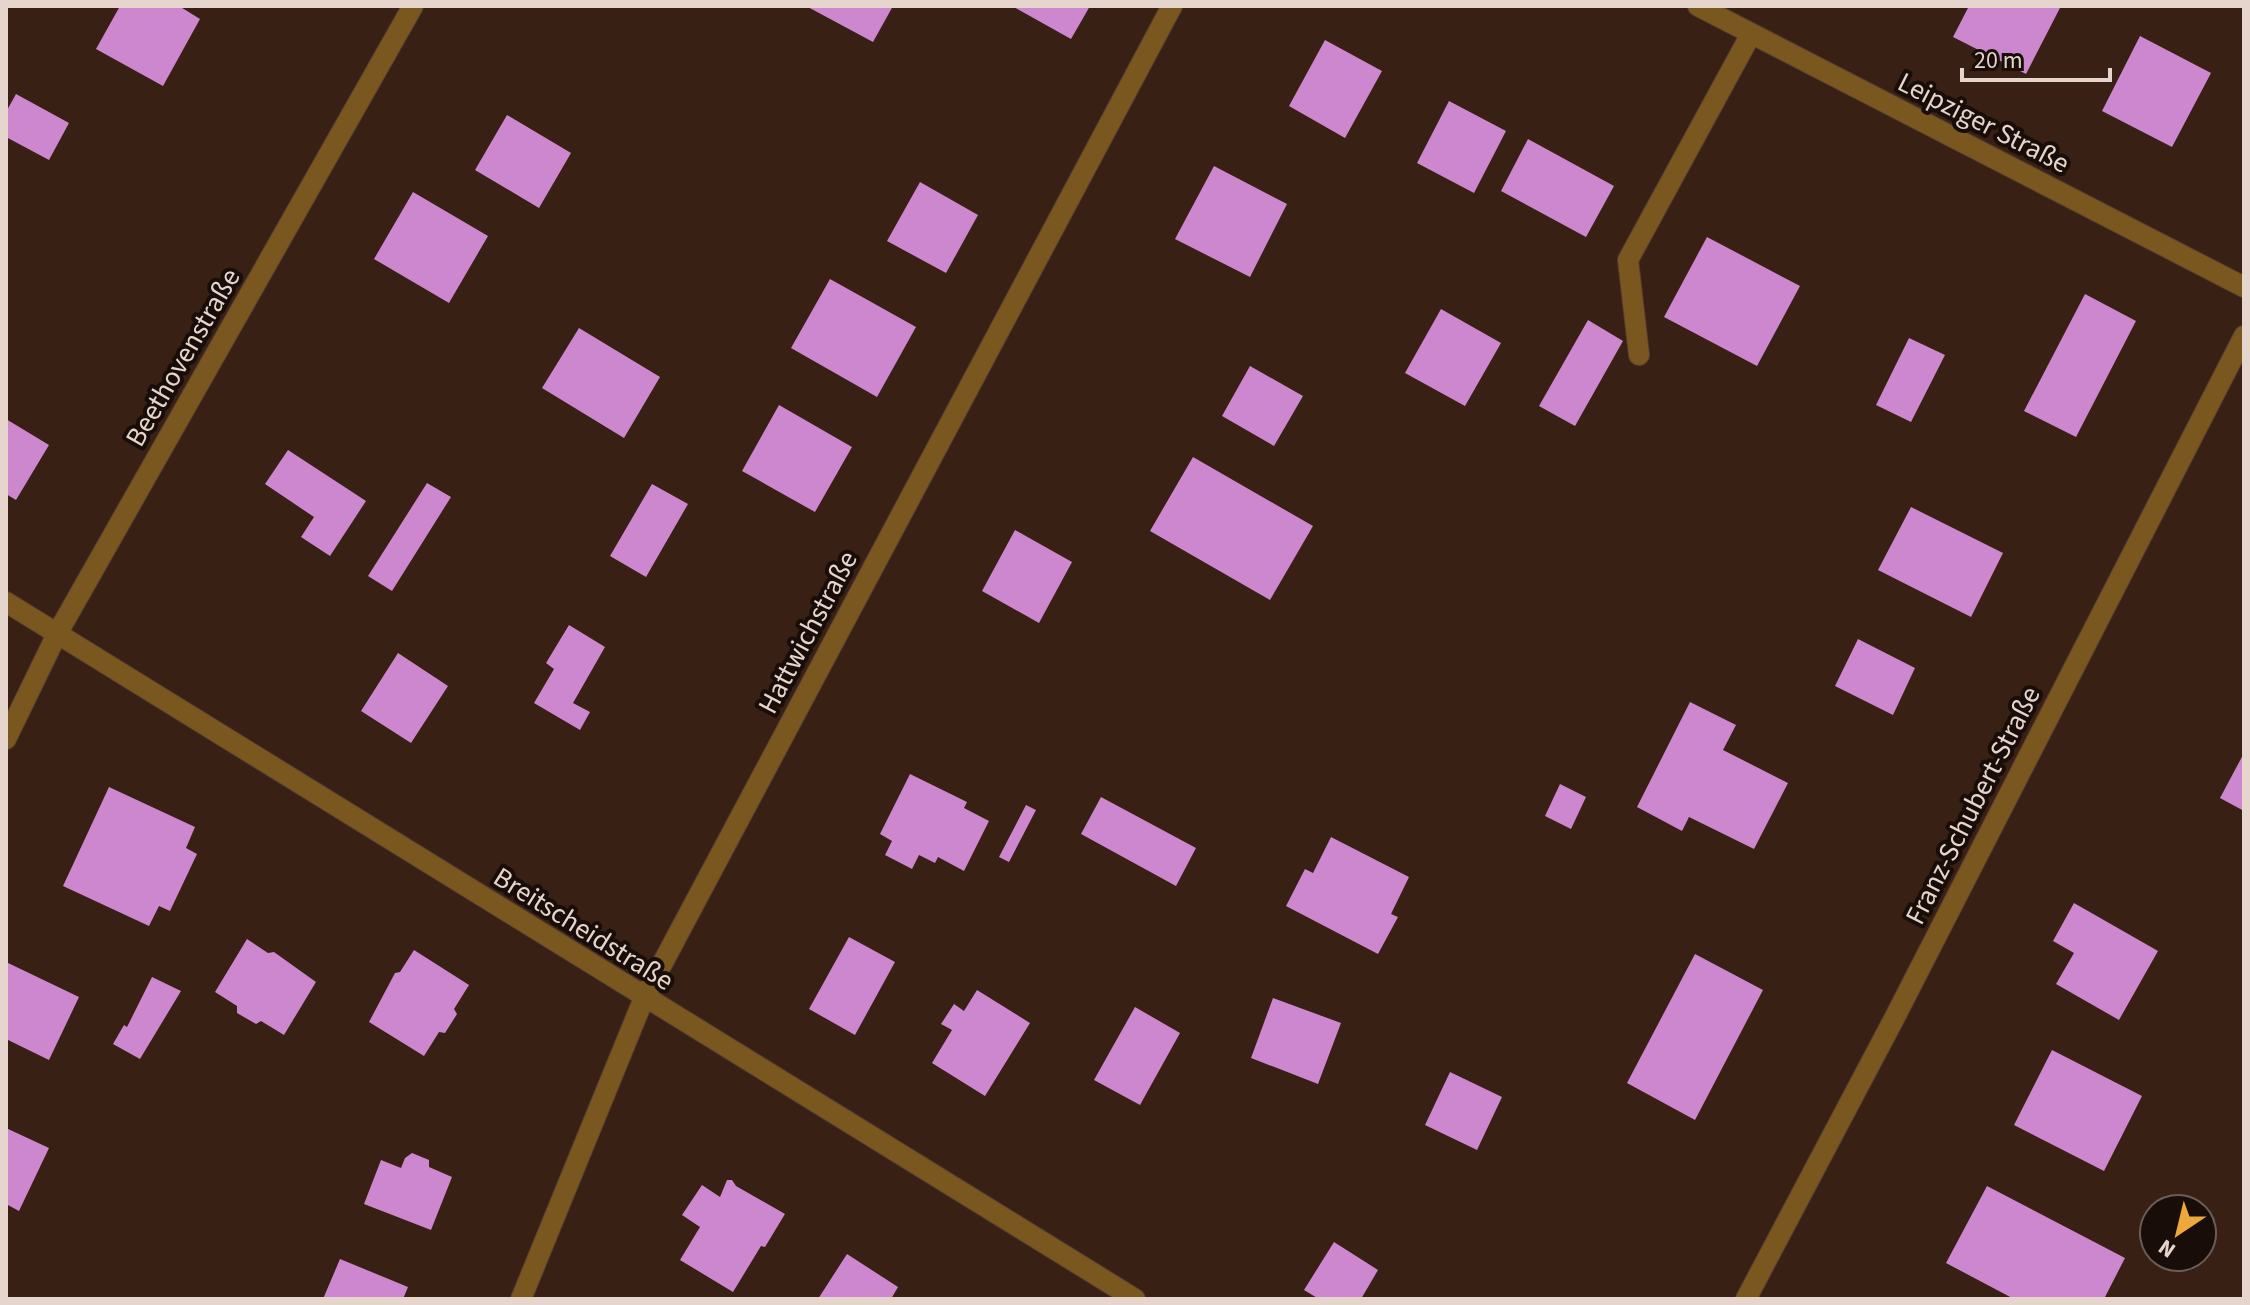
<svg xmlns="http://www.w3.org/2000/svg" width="2250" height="1305" viewBox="0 0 2250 1305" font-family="'Source Sans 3',sans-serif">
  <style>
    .building { fill: #cc87cf }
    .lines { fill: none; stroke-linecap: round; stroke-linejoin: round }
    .lane-casing { stroke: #553d32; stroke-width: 22 }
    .street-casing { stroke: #553d32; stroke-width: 22 }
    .lane { stroke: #79571f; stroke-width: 20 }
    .street { stroke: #79571f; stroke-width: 20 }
    .labels { text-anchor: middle; stroke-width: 8; stroke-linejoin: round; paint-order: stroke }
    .street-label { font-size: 28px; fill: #e6d5cd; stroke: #180d08 }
  </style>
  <rect width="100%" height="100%" fill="#392014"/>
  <path class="building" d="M 120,6 L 179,6 L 200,19 L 163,86 L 96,49 Z
    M 806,6 L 893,6 L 873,42 Z
    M 1012,6 L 1090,6 L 1071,39 Z
    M 1969,6 L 2061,6 L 2026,74 L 1953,37 Z
    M 2140,36 L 2211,73 L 2172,147 L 2102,111 Z
    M 1325,40 L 1382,71 L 1345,138 L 1289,106 Z
    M 16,94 L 69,123 L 49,160 L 6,137 L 6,112 Z
    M 1449,101 L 1506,131 L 1474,193 L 1417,163 Z
    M 507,115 L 571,153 L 539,208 L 475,170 Z
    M 1528,139 L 1614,186 L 1586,237 L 1501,191 Z
    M 1214,166 L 1287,204 L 1250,277 L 1175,239 Z
    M 920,182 L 978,215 L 946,273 L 887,241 Z
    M 413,192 L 488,236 L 449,303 L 374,259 Z
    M 1707,237 L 1800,286 L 1757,366 L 1664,317 Z
    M 830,279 L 916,327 L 877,397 L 791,348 Z
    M 2085,294 L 2136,321 L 2076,437 L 2024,411 Z
    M 1441,309 L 1501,343 L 1465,406 L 1405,373 Z
    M 1588,320 L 1623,341 L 1575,426 L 1539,406 Z
    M 579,328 L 660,377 L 624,438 L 542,388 Z
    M 1909,338 L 1945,355 L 1911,422 L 1876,405 Z
    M 1250,366 L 1303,396 L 1274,446 L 1222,416 Z
    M 779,405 L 852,447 L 815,512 L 742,471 Z
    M 6,419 L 49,445 L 16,500 L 6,494 Z
    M 288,450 L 366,501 L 330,556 L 301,537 L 314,517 L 265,484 Z
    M 1193,457 L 1313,526 L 1270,600 L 1150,531 Z
    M 427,483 L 451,497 L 392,591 L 368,576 Z
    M 652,484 L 688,504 L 646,577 L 610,556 Z
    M 1911,507 L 2003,553 L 1971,617 L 1878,570 Z
    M 1015,530 L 1072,562 L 1039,623 L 982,591 Z
    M 569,625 L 605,647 L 573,703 L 590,712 L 580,730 L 534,703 L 554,669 L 546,663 Z
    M 1858,639 L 1915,668 L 1893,715 L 1835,686 Z
    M 398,653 L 448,686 L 411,743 L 361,711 Z
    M 1690,702 L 1736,725 L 1723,750 L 1788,783 L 1754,849 L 1689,817 L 1682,831 L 1637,807 Z
    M 2244,753 L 2244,811 L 2220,798 Z
    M 910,774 L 967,802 L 964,808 L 989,821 L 964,871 L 938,857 L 935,863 L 919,855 L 912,869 L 885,855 L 892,841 L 880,834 Z
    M 1560,784 L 1586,797 L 1571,829 L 1545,816 Z
    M 109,787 L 195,827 L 186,848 L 197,854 L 170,911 L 159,906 L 149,926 L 63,886 Z
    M 1101,797 L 1196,848 L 1176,886 L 1081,834 Z
    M 1026,805 L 1036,810 L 1009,862 L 999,857 Z
    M 1331,837 L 1409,877 L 1391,914 L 1398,917 L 1378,954 L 1286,906 L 1305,869 L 1313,873 Z
    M 2074,903 L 2158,951 L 2119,1020 L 2056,984 L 2074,953 L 2053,941 Z
    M 849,937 L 895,962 L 855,1035 L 809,1009 Z
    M 247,939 L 268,953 L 274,952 L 316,982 L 284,1035 L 261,1021 L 256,1024 L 237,1013 L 237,1006 L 215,992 Z
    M 414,950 L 469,985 L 454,1009 L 457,1014 L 445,1033 L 439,1032 L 424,1056 L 369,1022 L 395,973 L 400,972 Z
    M 1695,954 L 1763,990 L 1695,1120 L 1627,1083 Z
    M 6,962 L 79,997 L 49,1060 L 6,1039 Z
    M 152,977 L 181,991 L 140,1059 L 113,1044 L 124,1025 L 127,1027 Z
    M 977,990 L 1030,1023 L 985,1096 L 932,1063 L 952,1030 L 941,1024 L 954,1004 L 964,1011 Z
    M 1273,998 L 1341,1023 L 1318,1084 L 1251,1058 Z
    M 1135,1007 L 1180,1033 L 1140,1105 L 1094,1080 Z
    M 2052,1050 L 2142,1096 L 2104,1171 L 2014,1125 Z
    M 1450,1072 L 1502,1097 L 1477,1150 L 1425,1125 Z
    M 6,1128 L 49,1148 L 19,1211 L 6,1204 Z
    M 412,1153 L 429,1160 L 429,1167 L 452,1177 L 431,1230 L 364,1204 L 381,1160 L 401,1168 L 405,1158 Z
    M 727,1180 L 732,1180 L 736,1186 L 785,1214 L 765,1247 L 761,1246 L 733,1292 L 680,1260 L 700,1227 L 682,1215 L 702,1185 L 720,1197 Z
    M 1987,1186 L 2125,1258 L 2104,1299 L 2014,1299 L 1946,1263 Z
    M 1334,1242 L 1378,1270 L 1361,1299 L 1319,1299 L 1304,1290 Z
    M 847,1254 L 898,1287 L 891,1299 L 818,1299 Z
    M 340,1259 L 408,1287 L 403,1299 L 323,1299 Z"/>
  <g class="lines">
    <defs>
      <path id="lane" d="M 1639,355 L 1628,260 L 1751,34"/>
      <path id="street" d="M 1698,6 L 2244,287
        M 6,602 L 1135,1299
        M 6,739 L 57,634 L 413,6
        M 521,1299 L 644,998 L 1172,6
        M 1746,1299 L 1896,1015 L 2244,336"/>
    </defs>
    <use href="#lane" class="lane-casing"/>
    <use href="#street" class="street-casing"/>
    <use href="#lane" class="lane"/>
    <use href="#street" class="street"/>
  </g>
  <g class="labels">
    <g class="street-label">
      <text transform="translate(1984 122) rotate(27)" y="10">Leipziger Straße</text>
      <text transform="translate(182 357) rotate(-60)" y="10">Beethovenstraße</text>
      <text transform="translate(807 632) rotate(-62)" y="10">Hattwichstraße</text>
      <text transform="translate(1972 805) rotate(-63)" y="10">Franz-Schubert-Straße</text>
      <text transform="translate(584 928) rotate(32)" y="10">Breitscheidstraße</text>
    </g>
  </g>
  <rect width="2250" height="1305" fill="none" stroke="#e6d5cd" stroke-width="16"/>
  <g transform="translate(2178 1233) rotate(215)"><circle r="38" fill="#180d08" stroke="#6a5d57" stroke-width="2"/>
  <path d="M0-6L14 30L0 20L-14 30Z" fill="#eda83b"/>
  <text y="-12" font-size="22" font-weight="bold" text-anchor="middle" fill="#e6d5cd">N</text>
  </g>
  <path d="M1962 68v12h148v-12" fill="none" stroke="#e6d5cd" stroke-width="4"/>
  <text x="1974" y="68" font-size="24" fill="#e6d5cd" stroke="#180d08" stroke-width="6" paint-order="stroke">20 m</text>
</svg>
